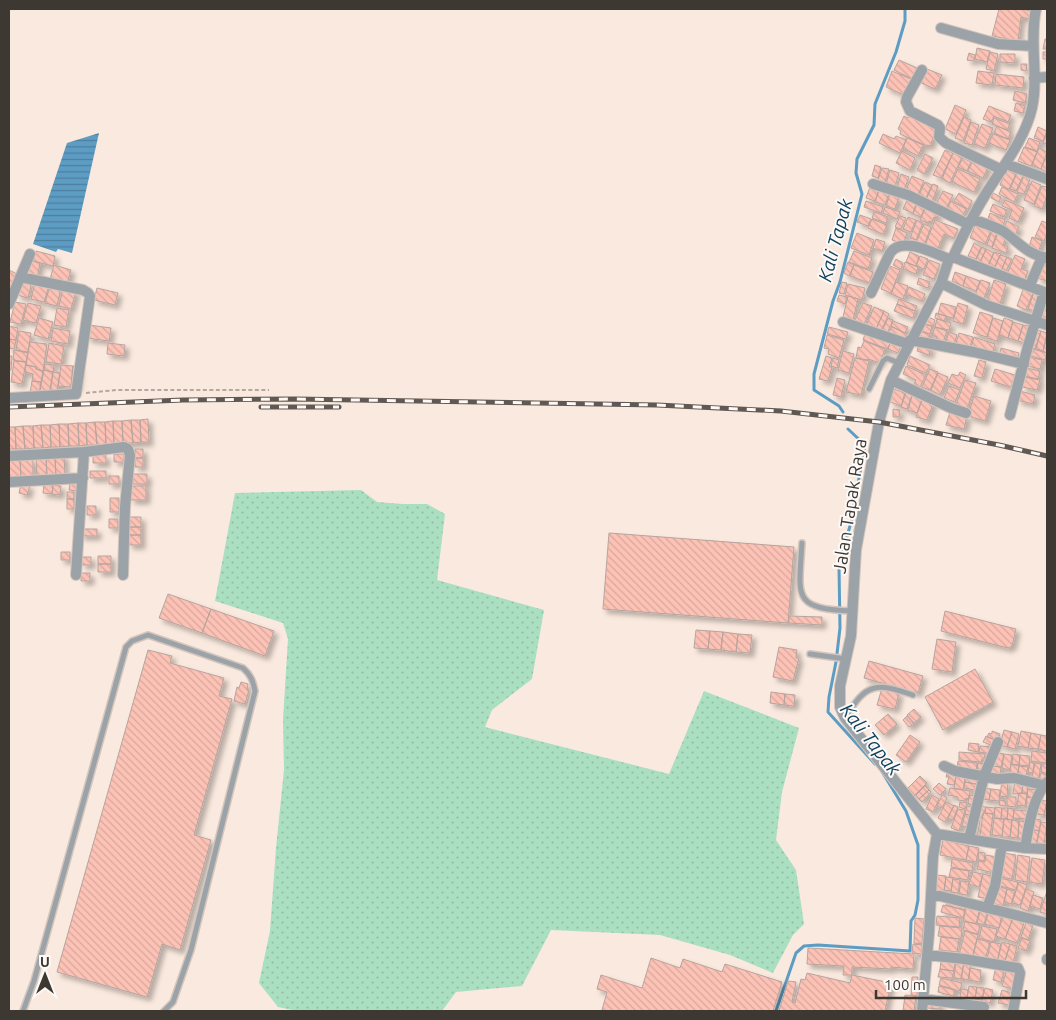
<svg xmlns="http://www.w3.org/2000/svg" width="1056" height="1020" viewBox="0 0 1056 1020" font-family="Ubuntu,sans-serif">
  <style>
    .grass { fill: url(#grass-dots) }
    .water { fill: url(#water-rules) }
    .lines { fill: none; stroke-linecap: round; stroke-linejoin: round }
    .stream { stroke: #5d9cc3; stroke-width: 3 }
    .building { fill: url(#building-back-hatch); stroke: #b7a49f; filter: url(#shadow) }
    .service-casing { stroke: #d4c6bc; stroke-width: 8 }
    .minor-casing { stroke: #d4c6bc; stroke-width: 12 }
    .path { stroke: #b4a79f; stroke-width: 2; stroke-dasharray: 4 2.5; stroke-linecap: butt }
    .service { stroke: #9ca3a8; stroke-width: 5 }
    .minor { stroke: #9ca3a8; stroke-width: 10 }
    .rail-casing { stroke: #605852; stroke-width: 5 }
    .rail { stroke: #fdf9f7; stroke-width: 3; stroke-dasharray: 9; stroke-linecap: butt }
    .labels { text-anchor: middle; stroke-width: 4; stroke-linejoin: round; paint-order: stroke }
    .street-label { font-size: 18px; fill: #3e3833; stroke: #fdf9f7 }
    .water-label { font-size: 19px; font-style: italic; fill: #0d415d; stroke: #fdf9f7 }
  </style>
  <defs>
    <pattern id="grass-dots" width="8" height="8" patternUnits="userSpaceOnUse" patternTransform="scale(1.25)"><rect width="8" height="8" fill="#abdfc1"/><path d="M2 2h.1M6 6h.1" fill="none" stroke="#94c0a6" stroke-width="1.8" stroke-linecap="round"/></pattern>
    <pattern id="water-rules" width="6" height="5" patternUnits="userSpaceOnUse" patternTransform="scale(1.25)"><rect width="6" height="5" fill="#5d9cc3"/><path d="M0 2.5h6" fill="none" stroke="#4e809f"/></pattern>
    <pattern id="building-back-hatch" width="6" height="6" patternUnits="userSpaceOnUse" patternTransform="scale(1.25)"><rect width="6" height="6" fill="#fcc2b5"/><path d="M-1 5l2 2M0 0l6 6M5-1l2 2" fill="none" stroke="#d9a79c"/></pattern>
    <filter id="shadow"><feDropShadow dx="4" dy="4" stdDeviation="2.5" flood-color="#0004"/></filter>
  </defs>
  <rect width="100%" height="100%" fill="#fae9de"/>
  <path class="grass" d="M 361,490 L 377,502 L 403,504 L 427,504 L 445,514 L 437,580 L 544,610 L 532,679 L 492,710 L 485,727 L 669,774 L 704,691 L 799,728 L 782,792 L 776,840 L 796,870 L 804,924 L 793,935 L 773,973 L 730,955 L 660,935 L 551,930 L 522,986 L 456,992 L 442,1011 L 297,1011 L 278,1007 L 259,983 L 270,931 L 276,848 L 284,770 L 283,720 L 288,639 L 283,623 L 215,601 L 235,493 Z"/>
  <path class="water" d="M 99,133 L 72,253 L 58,249 L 56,252 L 33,244 L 67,143 Z"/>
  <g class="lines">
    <path class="stream" d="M 843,412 L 839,406 L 814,390 L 814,374 L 833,301 L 840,282 L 862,194 L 856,173 L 857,159 L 874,125 L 875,104 L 896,52 L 905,21 L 905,9
      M 848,429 L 865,445 L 851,522 L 839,567 L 840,628 L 836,662 L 829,697 L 828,712 L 875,764
      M 776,1011 L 796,953 L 804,946 L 818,945 L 910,951 L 911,921 L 915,915 L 918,900 L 918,845 L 906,811 L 881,770"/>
  </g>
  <path class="building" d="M 999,9 L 1022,9 L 1031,11 L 1029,19 L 1021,17 L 1018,41 L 992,36 Z
    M 1045,39 L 1047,39 L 1047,49 L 1043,49 Z
    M 977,48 L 990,51 L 987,62 L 975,59 Z
    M 990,52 L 998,54 L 994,71 L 986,69 Z
    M 1043,52 L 1047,52 L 1047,59 L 1043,59 Z
    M 969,53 L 975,55 L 974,61 L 967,60 Z
    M 1000,54 L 1015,54 L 1015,63 L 1000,62 Z
    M 899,60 L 917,68 L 912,79 L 894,70 Z
    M 1021,64 L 1027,64 L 1026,71 L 1021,70 Z
    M 927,69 L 942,75 L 935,89 L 921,83 Z
    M 892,71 L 911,79 L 904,95 L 886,87 Z
    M 978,71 L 994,73 L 992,85 L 976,83 Z
    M 996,74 L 1024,77 L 1023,88 L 995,85 Z
    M 1015,91 L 1027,94 L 1025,103 L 1013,100 Z
    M 1016,103 L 1025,106 L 1023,113 L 1014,111 Z
    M 955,105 L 966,110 L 956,134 L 945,129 Z
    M 989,106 L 1011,115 L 1008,122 L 994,116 L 991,122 L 983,119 Z
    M 910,114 L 938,127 L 930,146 L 927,145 L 927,146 L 900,134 L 901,131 L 898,129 L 904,116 L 908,118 Z
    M 964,117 L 971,120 L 963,141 L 955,138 Z
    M 994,118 L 1010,124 L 1007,130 L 992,124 Z
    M 971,122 L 979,125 L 972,145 L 964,143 Z
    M 982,124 L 993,128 L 985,148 L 974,144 Z
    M 997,126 L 1011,132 L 1008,139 L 994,133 Z
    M 1038,127 L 1047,131 L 1043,141 L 1034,138 Z
    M 1047,132 L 1047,144 L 1043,143 Z
    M 883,134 L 894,139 L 896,136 L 906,140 L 900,153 L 879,143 Z
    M 993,134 L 1010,140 L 1006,150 L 989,143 Z
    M 907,138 L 923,145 L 918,156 L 903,148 Z
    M 1029,138 L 1040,142 L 1037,151 L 1025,147 Z
    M 1024,147 L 1037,152 L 1031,166 L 1018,161 Z
    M 1039,148 L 1047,152 L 1041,169 L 1032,165 Z
    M 945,150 L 953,153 L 941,178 L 933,175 Z
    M 902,151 L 915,158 L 910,170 L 896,163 Z
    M 953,153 L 962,157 L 950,183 L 942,179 Z
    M 925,154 L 933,158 L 924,174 L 917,170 Z
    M 963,158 L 971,162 L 967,171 L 958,167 Z
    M 974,158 L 989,165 L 983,178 L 968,171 Z
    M 1045,159 L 1047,160 L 1047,172 L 1041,169 Z
    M 875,165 L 881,167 L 878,178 L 872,176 Z
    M 882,168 L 889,169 L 885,182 L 878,180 Z
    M 958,169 L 980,179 L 974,192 L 952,182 Z
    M 890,170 L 899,173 L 895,187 L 886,184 Z
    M 1006,170 L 1016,174 L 1009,189 L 1000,185 Z
    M 1017,173 L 1023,176 L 1016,191 L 1010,189 Z
    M 901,174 L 909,177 L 904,190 L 897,188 Z
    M 912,176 L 924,181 L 918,195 L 906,190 Z
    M 1024,176 L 1030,179 L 1024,194 L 1017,192 Z
    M 1032,181 L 1041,185 L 1034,204 L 1024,200 Z
    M 925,182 L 932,185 L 926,198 L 919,195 Z
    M 933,184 L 938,186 L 932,202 L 926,200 Z
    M 1042,186 L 1047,187 L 1047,196 L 1042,209 L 1034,206 Z
    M 870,187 L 879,190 L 875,201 L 866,198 Z
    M 1002,187 L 1018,194 L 1014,202 L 999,194 Z
    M 879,190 L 889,193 L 885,205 L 875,202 Z
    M 943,191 L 953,195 L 946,209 L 936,204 Z
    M 959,193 L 972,201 L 968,209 L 954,201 Z
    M 993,193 L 1001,197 L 999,202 L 991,198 Z
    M 890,194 L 899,197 L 895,209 L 886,206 Z
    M 907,200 L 916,204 L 913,213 L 903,209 Z
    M 1005,200 L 1024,208 L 1018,222 L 1009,218 L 1012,210 L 1002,206 Z
    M 866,201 L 883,207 L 881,213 L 864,207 Z
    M 951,201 L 966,209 L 962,217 L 947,209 Z
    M 917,204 L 925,207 L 921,217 L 913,214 Z
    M 993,204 L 1007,210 L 1004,217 L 990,211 Z
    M 885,207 L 900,212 L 897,219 L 883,213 Z
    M 926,207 L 939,213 L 937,218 L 934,217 L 932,222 L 929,221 L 928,223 L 920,220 Z
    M 874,212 L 888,217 L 886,223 L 872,218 Z
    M 990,213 L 1005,220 L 1002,228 L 987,221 Z
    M 860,215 L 871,219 L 868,226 L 857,222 Z
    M 900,216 L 906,218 L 901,229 L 895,227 Z
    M 908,217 L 916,220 L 911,232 L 903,229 Z
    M 872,219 L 887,225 L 883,234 L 868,228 Z
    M 917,220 L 923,223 L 916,240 L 910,238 Z
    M 935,220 L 958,229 L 954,238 L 944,234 L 936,253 L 924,248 Z
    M 1007,221 L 1019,227 L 1015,235 L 1003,229 Z
    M 1042,221 L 1047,223 L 1047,233 L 1044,241 L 1035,237 Z
    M 976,223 L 992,229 L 985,244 L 970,238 Z
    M 924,224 L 931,227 L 923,248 L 915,245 Z
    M 896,228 L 907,233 L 903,244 L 892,240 Z
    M 992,230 L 997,232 L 992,247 L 987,245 Z
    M 857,233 L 874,240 L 869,255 L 851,248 Z
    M 998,233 L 1006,237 L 1003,245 L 1008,247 L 1006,253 L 992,248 Z
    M 1032,237 L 1042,241 L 1038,253 L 1028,250 Z
    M 876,239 L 885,242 L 882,251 L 873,248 Z
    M 974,243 L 981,247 L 976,259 L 968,256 Z
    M 982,247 L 986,249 L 980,262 L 976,260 Z
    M 986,249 L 994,253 L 988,266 L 980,263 Z
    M 36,251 L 55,256 L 53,266 L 33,261 Z
    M 854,251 L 872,258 L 868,269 L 849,262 Z
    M 910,252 L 919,256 L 916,266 L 906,262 Z
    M 994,252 L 1001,254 L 994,269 L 988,266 Z
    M 1000,255 L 1007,257 L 1001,271 L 994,268 Z
    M 1015,255 L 1025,259 L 1021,269 L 1028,271 L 1024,281 L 1007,274 Z
    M 920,256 L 928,259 L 924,269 L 916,266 Z
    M 1007,257 L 1012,259 L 1005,273 L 1001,271 Z
    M 896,259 L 903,263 L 901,269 L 893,265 Z
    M 29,260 L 40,263 L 37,279 L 25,276 Z
    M 929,260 L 940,264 L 934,279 L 923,275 Z
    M 1043,260 L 1047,261 L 1047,281 L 1037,278 Z
    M 848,262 L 854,265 L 849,276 L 844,273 Z
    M 905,262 L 918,267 L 916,274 L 903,269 Z
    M 54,265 L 71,270 L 67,284 L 50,279 Z
    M 854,265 L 873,272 L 869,283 L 850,276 Z
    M 890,266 L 900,270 L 891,293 L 881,289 Z
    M 9,270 L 19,275 L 9,292 Z
    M 955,272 L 966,276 L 963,286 L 952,281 Z
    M 966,276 L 980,281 L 976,291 L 963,286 Z
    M 919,278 L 930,282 L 928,288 L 917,284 Z
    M 21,279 L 32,282 L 28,298 L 17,295 Z
    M 981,280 L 990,283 L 984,298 L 975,295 Z
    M 994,280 L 1006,284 L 999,307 L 987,303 Z
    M 35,282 L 49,286 L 44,302 L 31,299 Z
    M 842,282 L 847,283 L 844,294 L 839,293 Z
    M 896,282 L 908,286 L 903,299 L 891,294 Z
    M 848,284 L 865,288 L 862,300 L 845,295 Z
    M 50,286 L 61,288 L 57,306 L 45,303 Z
    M 909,287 L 925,294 L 922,301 L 906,294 Z
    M 1024,287 L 1034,291 L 1026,310 L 1017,306 Z
    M 63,288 L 76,291 L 71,309 L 59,306 Z
    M 97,288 L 118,293 L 115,305 L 94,300 Z
    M 1034,292 L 1043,295 L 1037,312 L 1028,309 Z
    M 839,295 L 847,297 L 845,304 L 837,301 Z
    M 848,296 L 858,299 L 852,324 L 842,321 Z
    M 899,299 L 917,306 L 915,311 L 897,304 Z
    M 15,302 L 26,304 L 21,324 L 10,322 Z
    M 28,303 L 41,306 L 36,323 L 23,320 Z
    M 863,303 L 872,306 L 864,324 L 855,320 Z
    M 941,303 L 956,307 L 953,318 L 938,314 Z
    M 958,303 L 968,306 L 963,324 L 953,321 Z
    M 897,304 L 915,311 L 913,318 L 894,311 Z
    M 1042,305 L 1047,306 L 1046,322 L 1037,319 Z
    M 874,307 L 884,311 L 876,329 L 867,324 Z
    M 57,308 L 69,310 L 66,327 L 54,325 Z
    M 884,311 L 889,314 L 881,331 L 876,329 Z
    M 980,312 L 993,316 L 987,337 L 973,333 Z
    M 936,313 L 946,316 L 944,321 L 935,318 Z
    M 928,317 L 935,320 L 933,327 L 926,324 Z
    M 39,318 L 53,322 L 48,339 L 34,335 Z
    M 888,318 L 893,320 L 886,336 L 881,333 Z
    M 993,318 L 1003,321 L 997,341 L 987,338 Z
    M 1004,318 L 1013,321 L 1008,338 L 999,335 Z
    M 937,319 L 951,323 L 949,330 L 935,327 Z
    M 893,321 L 908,327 L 905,333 L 891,326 Z
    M 1013,322 L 1023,325 L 1018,341 L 1008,338 Z
    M 924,324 L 932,326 L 930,334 L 922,332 Z
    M 89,325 L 111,328 L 109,341 L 87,338 Z
    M 1023,325 L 1029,326 L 1024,343 L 1018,341 Z
    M 9,326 L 18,328 L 16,340 L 9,339 Z
    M 829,327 L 848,332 L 846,339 L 827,334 Z
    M 892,327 L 907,334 L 903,341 L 888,334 Z
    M 935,327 L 947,331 L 942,345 L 935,343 L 937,337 L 932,335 Z
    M 53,328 L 70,331 L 68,344 L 51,341 Z
    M 1034,329 L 1041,331 L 1035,349 L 1029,347 Z
    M 19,331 L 31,333 L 28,352 L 16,350 Z
    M 866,331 L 891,340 L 888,349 L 863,340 Z
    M 920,331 L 930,334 L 928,341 L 919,339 Z
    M 1041,331 L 1047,333 L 1043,351 L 1036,349 Z
    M 949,332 L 957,335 L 953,347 L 945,344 Z
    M 959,333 L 973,337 L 969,350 L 955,346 Z
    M 827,335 L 844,340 L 839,358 L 828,354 L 829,349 L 824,348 Z
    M 974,337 L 995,344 L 992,355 L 971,348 Z
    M 1047,337 L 1047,353 L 1043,351 Z
    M 9,339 L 16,340 L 14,349 L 9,348 Z
    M 891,340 L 902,344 L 898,353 L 888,349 Z
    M 864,341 L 885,349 L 880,363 L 868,359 L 868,360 L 856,358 L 858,347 L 861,348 Z
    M 30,342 L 47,344 L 43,371 L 36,369 L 36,367 L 26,365 Z
    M 49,343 L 64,346 L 61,364 L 46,362 Z
    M 108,343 L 125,345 L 124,356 L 107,354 Z
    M 919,344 L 931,347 L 929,355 L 917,351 Z
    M 1001,348 L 1019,353 L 1017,361 L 999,356 Z
    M 1033,349 L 1047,353 L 1045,360 L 1031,356 Z
    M 14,350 L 28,353 L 26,362 L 13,360 Z
    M 843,351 L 854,354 L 849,373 L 838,370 Z
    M 9,356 L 12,356 L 11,370 L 9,370 Z
    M 826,356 L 832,358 L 829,367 L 832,367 L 828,381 L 819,379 Z
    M 910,356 L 930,365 L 926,373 L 907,365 Z
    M 1029,357 L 1042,360 L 1040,369 L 1027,366 Z
    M 833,358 L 839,360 L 837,368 L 831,366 Z
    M 855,358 L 869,361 L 861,395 L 846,392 Z
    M 979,360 L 986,362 L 982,378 L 974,376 Z
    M 14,361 L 26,362 L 22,384 L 11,382 Z
    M 45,364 L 54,365 L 53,372 L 44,370 Z
    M 26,365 L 36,367 L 36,369 L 43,371 L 41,382 L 32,381 L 33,374 L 25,372 Z
    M 61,365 L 73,366 L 71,387 L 58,386 Z
    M 73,366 L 79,367 L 77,388 L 71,387 Z
    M 906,366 L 926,375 L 920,387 L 914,384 L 916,380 L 903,374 Z
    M 1026,368 L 1040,371 L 1038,379 L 1024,376 Z
    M 930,369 L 938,372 L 930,390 L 922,387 Z
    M 995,369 L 1015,375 L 1011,387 L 991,381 Z
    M 44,370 L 53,372 L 50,393 L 40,391 Z
    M 53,372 L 60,373 L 57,391 L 50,390 Z
    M 960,372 L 966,375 L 960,388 L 948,383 L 952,374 L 958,376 Z
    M 938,373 L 948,377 L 940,395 L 931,390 Z
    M 1024,377 L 1040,380 L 1037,390 L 1022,387 Z
    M 837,378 L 845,380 L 841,397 L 833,395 Z
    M 965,380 L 976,383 L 967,409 L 956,405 Z
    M 32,381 L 41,382 L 39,394 L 30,393 Z
    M 949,386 L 960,390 L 955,402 L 944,398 Z
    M 894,389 L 905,393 L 901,406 L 890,402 Z
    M 1020,391 L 1035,395 L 1033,404 L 1017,400 Z
    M 906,393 L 912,395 L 907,409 L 901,407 Z
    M 912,396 L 922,399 L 917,413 L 908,410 Z
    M 974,396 L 991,401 L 985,421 L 968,416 Z
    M 923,397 L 934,401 L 927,420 L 916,417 Z
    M 893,409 L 900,410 L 899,417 L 893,417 Z
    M 950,412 L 967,416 L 964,429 L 946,425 Z
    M 148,419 L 149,442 L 141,442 L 140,420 Z
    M 131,420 L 133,443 L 123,443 L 122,421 Z
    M 131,420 L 140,420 L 141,442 L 133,443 Z
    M 113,421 L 114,444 L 106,444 L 105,422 Z
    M 113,421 L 122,421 L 123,443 L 114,444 Z
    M 95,422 L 97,445 L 87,445 L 86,423 Z
    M 95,422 L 105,422 L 106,444 L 97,445 Z
    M 78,423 L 79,446 L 69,446 L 68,424 Z
    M 78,423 L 86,423 L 87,445 L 79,446 Z
    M 59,424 L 60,447 L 51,447 L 50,425 Z
    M 59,424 L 68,424 L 69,446 L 60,447 Z
    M 41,425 L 43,448 L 34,448 L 33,426 Z
    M 41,425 L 50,425 L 51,447 L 43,448 Z
    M 23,426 L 25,449 L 16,449 L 15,427 Z
    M 23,426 L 33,426 L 34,448 L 25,449 Z
    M 9,427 L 15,427 L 16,449 L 9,449 Z
    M 135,449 L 143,449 L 143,458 L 135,458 Z
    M 114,454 L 124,454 L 124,462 L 114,462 Z
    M 64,455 L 65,477 L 56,477 L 55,456 Z
    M 93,455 L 106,455 L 106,463 L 93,463 Z
    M 46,456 L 47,478 L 37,478 L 36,457 Z
    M 46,456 L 55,456 L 56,477 L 47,478 Z
    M 135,458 L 143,458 L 143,467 L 135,467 Z
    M 9,459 L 20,459 L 21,478 L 9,479 Z
    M 20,459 L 33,459 L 33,478 L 21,478 Z
    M 90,471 L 106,471 L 106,478 L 90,478 Z
    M 133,474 L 147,474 L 147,484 L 133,484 Z
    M 109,476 L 119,476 L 119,484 L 109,484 Z
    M 70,482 L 78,483 L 77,491 L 69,490 Z
    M 21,484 L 30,486 L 27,495 L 19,493 Z
    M 44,484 L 53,485 L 52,494 L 43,493 Z
    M 53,485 L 61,486 L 60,495 L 52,494 Z
    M 131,486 L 146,486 L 146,500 L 131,500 Z
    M 67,492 L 74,492 L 74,499 L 67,499 Z
    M 110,498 L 119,498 L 119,512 L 110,512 Z
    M 67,499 L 74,499 L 74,509 L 67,509 Z
    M 87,506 L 96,506 L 96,515 L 87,515 Z
    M 129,517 L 141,517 L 141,527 L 129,527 Z
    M 109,519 L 118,519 L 118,528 L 109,528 Z
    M 129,527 L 141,527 L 141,535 L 129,535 Z
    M 81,529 L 97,529 L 97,536 L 81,536 Z
    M 609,533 L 794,547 L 788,623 L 603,609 Z
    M 129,535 L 141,535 L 141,545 L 129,545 Z
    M 61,552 L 70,552 L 70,560 L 61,560 Z
    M 98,556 L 111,556 L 111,564 L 98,564 Z
    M 82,557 L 91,557 L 91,565 L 82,565 Z
    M 98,564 L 111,564 L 111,572 L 98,572 Z
    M 81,573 L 90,573 L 90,581 L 81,581 Z
    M 168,594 L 211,609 L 202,633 L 159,618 Z
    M 211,609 L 274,631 L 265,656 L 202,633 Z
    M 945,611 L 1016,629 L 1012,646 L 1008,648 L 941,631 Z
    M 789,616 L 822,617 L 822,625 L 789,623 Z
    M 696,630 L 710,631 L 708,649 L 694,648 Z
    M 710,631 L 723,632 L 721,650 L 708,649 Z
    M 723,632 L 738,634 L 736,652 L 721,650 Z
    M 738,634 L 752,635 L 750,653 L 736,652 Z
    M 937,639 L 956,642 L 952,672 L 932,669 Z
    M 779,647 L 797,650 L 796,658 L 799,658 L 793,681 L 773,677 Z
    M 148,650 L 172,656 L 170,663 L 224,678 L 219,696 L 232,699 L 194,835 L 211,840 L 180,950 L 162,944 L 147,997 L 57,972 Z
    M 869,661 L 923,676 L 918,693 L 864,678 Z
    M 975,669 L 993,702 L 943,730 L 925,697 Z
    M 241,682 L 248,684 L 247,690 L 249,690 L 245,704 L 234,701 L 237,687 L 239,688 Z
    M 882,688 L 899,693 L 895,709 L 877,705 Z
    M 771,692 L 785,694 L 784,705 L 770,703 Z
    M 785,694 L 795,695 L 794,706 L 784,705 Z
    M 914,709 L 921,717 L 914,723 L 907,715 Z
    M 888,714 L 897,724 L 884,735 L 875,725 Z
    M 907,716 L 914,724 L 909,727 L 903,720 Z
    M 1004,730 L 1012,732 L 1007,747 L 1000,745 Z
    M 992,731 L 1000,734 L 998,741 L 987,737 L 989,733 L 992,734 Z
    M 1021,731 L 1031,733 L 1028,748 L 1018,746 Z
    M 1012,732 L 1019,734 L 1015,749 L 1007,747 Z
    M 1031,733 L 1041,735 L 1038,749 L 1028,748 Z
    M 910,735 L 920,742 L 906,762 L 896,755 Z
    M 1041,735 L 1047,736 L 1047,751 L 1038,749 Z
    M 986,736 L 998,741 L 996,747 L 983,742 Z
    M 969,743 L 979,744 L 978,752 L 968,750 Z
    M 980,746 L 993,747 L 992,754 L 979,752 Z
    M 1032,751 L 1047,753 L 1047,763 L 1031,761 Z
    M 959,752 L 985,754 L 984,759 L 982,759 L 981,762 L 959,760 Z
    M 995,752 L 1004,754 L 1001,767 L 992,766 Z
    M 1004,754 L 1012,755 L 1010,770 L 1002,768 Z
    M 1013,754 L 1020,755 L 1019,765 L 1012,764 Z
    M 1020,755 L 1030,756 L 1029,766 L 1019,765 Z
    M 958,761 L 977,763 L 976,772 L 957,770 Z
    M 1030,762 L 1034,763 L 1033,773 L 1028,772 Z
    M 978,763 L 985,764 L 984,773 L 977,772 Z
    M 1035,763 L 1041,764 L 1039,778 L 1032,777 Z
    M 1011,764 L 1019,766 L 1017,778 L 1009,777 Z
    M 1042,764 L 1047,764 L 1047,773 L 1041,772 Z
    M 992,766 L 1001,767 L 1000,775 L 991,774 Z
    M 1019,766 L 1028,767 L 1025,780 L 1017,778 Z
    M 948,770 L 957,772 L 954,785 L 947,784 L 949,777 L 946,777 Z
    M 957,772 L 966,774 L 963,790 L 954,788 Z
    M 966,773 L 982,776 L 981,785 L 965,782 Z
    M 1041,773 L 1047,775 L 1045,784 L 1038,782 Z
    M 920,776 L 927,783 L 914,796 L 907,789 Z
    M 1002,780 L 1008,781 L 1007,797 L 1000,796 Z
    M 1015,780 L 1023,781 L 1022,793 L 1013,794 Z
    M 1023,781 L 1028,782 L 1027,793 L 1022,793 Z
    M 965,782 L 981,785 L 980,791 L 964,788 Z
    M 939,783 L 946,789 L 940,795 L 933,789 Z
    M 925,786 L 929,790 L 919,799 L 916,795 Z
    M 950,788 L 970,791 L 969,799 L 966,798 L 965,801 L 958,800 L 958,797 L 948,795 Z
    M 982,788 L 991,789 L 989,800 L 981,799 Z
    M 991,789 L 1000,790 L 999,801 L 989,800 Z
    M 1028,789 L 1037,790 L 1036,798 L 1027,797 Z
    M 929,790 L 931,792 L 922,802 L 919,799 Z
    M 1019,793 L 1027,794 L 1025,806 L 1017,805 Z
    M 932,795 L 939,799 L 933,812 L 926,809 Z
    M 942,795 L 947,798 L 942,808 L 937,806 Z
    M 969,795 L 976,796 L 974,805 L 968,804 Z
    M 1007,797 L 1016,797 L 1016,807 L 1007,806 Z
    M 1027,797 L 1035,798 L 1033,807 L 1026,806 Z
    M 1000,800 L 1006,801 L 1005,806 L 999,805 Z
    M 1038,800 L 1047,801 L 1044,815 L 1035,814 Z
    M 1047,801 L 1047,816 L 1044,815 Z
    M 946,802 L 954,806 L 945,822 L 938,818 Z
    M 960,802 L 967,803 L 965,809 L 959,807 Z
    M 954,805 L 958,807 L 953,820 L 948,818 Z
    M 967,806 L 974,808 L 972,816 L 965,814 Z
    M 978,806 L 986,807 L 982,818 L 976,817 Z
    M 986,807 L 995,808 L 994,814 L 985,813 Z
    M 995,807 L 1002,808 L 1001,819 L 994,818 Z
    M 1002,808 L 1008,808 L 1007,819 L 1001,819 Z
    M 1008,808 L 1014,809 L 1013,820 L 1007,819 Z
    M 958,809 L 965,810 L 959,831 L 951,828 Z
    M 1014,810 L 1029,811 L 1029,819 L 1013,818 Z
    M 983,813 L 993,814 L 990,837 L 980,836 Z
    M 965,814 L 972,816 L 969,827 L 962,826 Z
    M 994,818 L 1004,819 L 1002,836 L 992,835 Z
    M 1032,818 L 1041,820 L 1039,831 L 1030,829 Z
    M 1004,819 L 1012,820 L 1010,837 L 1002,837 Z
    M 975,820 L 980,821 L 977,837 L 972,836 Z
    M 1012,820 L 1019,821 L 1018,838 L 1010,837 Z
    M 1019,821 L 1027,822 L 1025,839 L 1018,838 Z
    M 1041,822 L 1047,823 L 1044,844 L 1037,843 Z
    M 1030,829 L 1039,831 L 1036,844 L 1027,842 Z
    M 943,840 L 969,846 L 966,860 L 940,855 Z
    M 969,846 L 979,848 L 976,862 L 966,860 Z
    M 979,852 L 985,853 L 984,861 L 978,860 Z
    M 1004,853 L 1016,855 L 1012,879 L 1000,877 Z
    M 986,855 L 997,857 L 994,873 L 977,869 L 979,861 L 985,862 Z
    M 1018,855 L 1030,857 L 1027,882 L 1015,880 Z
    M 1032,858 L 1045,860 L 1042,884 L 1029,882 Z
    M 952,859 L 973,863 L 972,871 L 951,867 Z
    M 951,868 L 969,871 L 968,880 L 949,877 Z
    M 973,872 L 983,874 L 979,887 L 969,884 Z
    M 983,874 L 995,877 L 990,899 L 978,897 Z
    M 937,875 L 946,876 L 944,892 L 935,890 Z
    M 946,877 L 953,878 L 951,891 L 944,890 Z
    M 999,878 L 1018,882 L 1016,890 L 997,885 Z
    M 953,879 L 960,880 L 958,893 L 951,892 Z
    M 961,881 L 969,882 L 967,895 L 959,894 Z
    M 1019,882 L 1027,885 L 1020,905 L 1012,903 Z
    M 997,886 L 1007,889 L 1003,906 L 992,903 Z
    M 1007,889 L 1015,891 L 1011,904 L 1004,902 Z
    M 1026,889 L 1034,892 L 1028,911 L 1020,908 Z
    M 1047,891 L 1047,914 L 1040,912 Z
    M 1033,895 L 1043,898 L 1040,909 L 1030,906 Z
    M 947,900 L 965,905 L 964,910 L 946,905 Z
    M 943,905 L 965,910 L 963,918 L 941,912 Z
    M 967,905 L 980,908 L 976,924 L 963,921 Z
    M 981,908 L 988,909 L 984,925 L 977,923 Z
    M 989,911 L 1002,914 L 999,928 L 985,924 Z
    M 1004,915 L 1013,918 L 1005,939 L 996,936 Z
    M 937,916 L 960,918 L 959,927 L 936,925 Z
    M 915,918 L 924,919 L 922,944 L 914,943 Z
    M 1013,918 L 1024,923 L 1017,943 L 1005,939 Z
    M 965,921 L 980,925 L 978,934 L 963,930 Z
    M 1026,923 L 1033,925 L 1028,940 L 1021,937 Z
    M 940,926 L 962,928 L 961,939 L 938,936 Z
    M 982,926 L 997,929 L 994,942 L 979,938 Z
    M 965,931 L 978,935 L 972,958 L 959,955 Z
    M 941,937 L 959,939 L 957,952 L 939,950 Z
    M 1022,938 L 1030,941 L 1026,951 L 1018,948 Z
    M 977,939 L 990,942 L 985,960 L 973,957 Z
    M 991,942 L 1001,944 L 997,962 L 987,959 Z
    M 1002,942 L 1010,944 L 1005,961 L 998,959 Z
    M 913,944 L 922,945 L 922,954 L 912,953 Z
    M 1010,944 L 1017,946 L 1013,963 L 1005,961 Z
    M 808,948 L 914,954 L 913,969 L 891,967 L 891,969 L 852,967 L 852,975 L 843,975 L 844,966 L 807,964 Z
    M 651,958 L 680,968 L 683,959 L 722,972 L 725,964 L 782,982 L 773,1011 L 606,1011 L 602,1010 L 607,992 L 597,989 L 601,975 L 642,988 Z
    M 941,961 L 955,963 L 954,971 L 940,969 Z
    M 956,961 L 964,962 L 961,979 L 954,978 Z
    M 964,962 L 971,963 L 968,980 L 961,979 Z
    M 996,966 L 1005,968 L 1001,982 L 993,980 Z
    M 970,968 L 981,970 L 980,982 L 969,980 Z
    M 940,969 L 954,971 L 952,978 L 938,977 Z
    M 1007,969 L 1017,972 L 1013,989 L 1002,986 Z
    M 807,973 L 850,983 L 852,975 L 891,983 L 885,1011 L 779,1011 L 788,981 L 796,982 L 792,1002 L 795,1003 L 801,979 L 805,980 Z
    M 912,977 L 918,977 L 917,996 L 911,995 Z
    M 941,978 L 962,983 L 960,991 L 939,985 Z
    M 939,986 L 955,990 L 953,996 L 938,992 Z
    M 969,986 L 977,987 L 975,999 L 967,998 Z
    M 977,987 L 984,988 L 982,1000 L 975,999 Z
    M 985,988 L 993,990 L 990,1003 L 982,1001 Z
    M 961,989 L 968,990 L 967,999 L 960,998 Z
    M 1002,990 L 1012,993 L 1009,1005 L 998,1003 Z
    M 905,995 L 916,996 L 914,1011 L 903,1011 Z
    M 928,1001 L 941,1003 L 940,1009 L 927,1008 Z"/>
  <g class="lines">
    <defs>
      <path id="service" d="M 869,389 L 883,361 L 887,358 L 899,363
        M 802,543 C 799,596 791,609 852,611
        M 810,654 L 846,659
        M 846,717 C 866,683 876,682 913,695
        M 23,1011 L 34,981 L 126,647 L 132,641 L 148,635 L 243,668 C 251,675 253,681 255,691 L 191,950 L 173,1002 L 164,1011"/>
      <path id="minor" d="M 941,28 L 998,44 L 1032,46
        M 922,70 L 907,97 L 906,102 L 910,111 L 938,125 L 940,128 L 939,137 L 946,143 L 1002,170
        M 1034,78 L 1047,77
        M 1006,164 L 1047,179
        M 873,184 L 908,195 L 968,224
        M 972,219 C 983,223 993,226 1003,231 C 1019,242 1026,254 1047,258
        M 953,257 L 1044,292 L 1028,346 L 1010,415
        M 941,283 L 986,305 L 1047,325
        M 1030,285 L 1042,257
        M 871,293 L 890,253 C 902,235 935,254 949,259
        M 9,304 L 30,254
        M 843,322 L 908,344
        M 910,340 L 974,352 L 1024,364
        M 891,380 L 951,408 L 966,413
        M 9,398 L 76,394 L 90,296 L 88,293 L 83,290 L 20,277
        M 9,456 L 84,452 L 124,447 L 128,449 L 130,455 L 125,507 L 123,575
        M 9,482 L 83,478
        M 76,575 L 84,452
        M 944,766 L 955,771 L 997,779 L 1014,778 L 1047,786
        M 937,834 L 1025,848 L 1047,849
        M 969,839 L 984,776 L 998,742
        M 1025,848 C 1029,826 1032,799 1047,782
        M 932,894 L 1047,923
        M 987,908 L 995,886 L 1002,845
        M 927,955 L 964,959 L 1018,968 L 1020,973 L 1013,1011
        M 1047,960 L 1047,959
        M 923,999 L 984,1007
        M 922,1011 L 929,934 L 933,857 L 937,834 L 845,718 L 840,707 L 840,686 L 851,636 L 856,550 L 879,422 L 891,380 L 941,283 L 949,259 L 953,257 C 963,235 974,213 987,192 C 1003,166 1025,139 1032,108 C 1039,76 1029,42 1036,9"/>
    </defs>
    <use href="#service" class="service-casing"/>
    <use href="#minor" class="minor-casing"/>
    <path class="path" d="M 86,393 L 116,390 L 269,390"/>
    <use href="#service" class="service"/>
    <use href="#minor" class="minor"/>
    <defs>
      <path id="rail" d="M 9,407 L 183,400 L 295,399 L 657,405 L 781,411 L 879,422 L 999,445 L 1047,456
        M 261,407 L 339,407"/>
    </defs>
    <use href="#rail" class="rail-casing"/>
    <use href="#rail" class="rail"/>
  </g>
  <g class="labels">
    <g class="street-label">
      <text transform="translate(850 506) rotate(-81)" y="6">Jalan Tapak Raya</text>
    </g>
    <g class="water-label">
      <text transform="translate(835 240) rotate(-75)" y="7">Kali Tapak</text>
      <text transform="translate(871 739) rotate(52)" y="7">Kali Tapak</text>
    </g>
  </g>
  <rect width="1056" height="1020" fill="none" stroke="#3e3833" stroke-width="20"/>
  <g transform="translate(45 975)" stroke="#fdf9f7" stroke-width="4" paint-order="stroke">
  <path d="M0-4L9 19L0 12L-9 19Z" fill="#3e3833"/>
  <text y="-8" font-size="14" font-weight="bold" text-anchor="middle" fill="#3e3833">U</text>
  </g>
  <path d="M876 990v8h150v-8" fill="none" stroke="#3e3833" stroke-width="2.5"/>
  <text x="884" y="990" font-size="15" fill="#3e3833" stroke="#fdf9f7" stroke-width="4" paint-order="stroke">100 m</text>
</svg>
